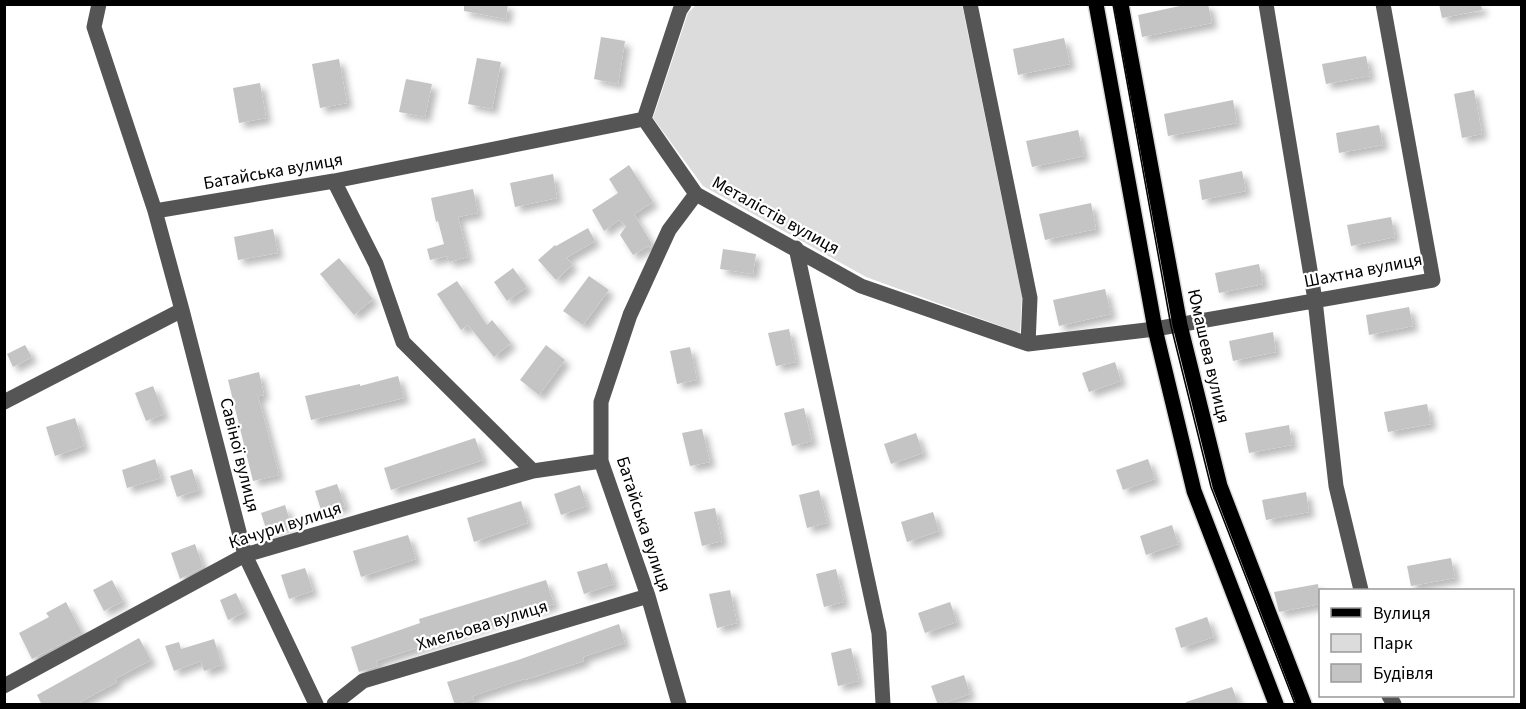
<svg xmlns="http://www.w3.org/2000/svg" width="1526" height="709" viewBox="0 0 1526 709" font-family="'Source Sans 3',sans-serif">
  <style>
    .green { fill: #dcdcdc }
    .building { fill: #c4c4c4; filter: url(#shadow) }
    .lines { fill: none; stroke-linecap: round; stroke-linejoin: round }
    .major-casing { stroke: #dbdbdb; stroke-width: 18 }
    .minor { stroke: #555; stroke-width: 15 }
    .major { stroke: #000; stroke-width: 15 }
    .tram { stroke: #000; stroke-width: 1.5 }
    .labels { text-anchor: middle; stroke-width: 4.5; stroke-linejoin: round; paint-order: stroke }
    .street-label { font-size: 18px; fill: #000; stroke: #fff }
  </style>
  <defs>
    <filter id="shadow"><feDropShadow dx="5.5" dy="5.5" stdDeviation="3" flood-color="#0004"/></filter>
  </defs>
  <rect width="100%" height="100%" fill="#fff"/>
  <path class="green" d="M 696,5 L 962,5 L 1022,297 L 1020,333 L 866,277 L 703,186 L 653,118 L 688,13 Z"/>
  <path class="building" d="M 464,4 L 508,4 L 506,19 L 464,11 Z
    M 1189,4 L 1208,4 L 1212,23 L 1142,37 L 1138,15 Z
    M 1439,4 L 1481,4 L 1482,10 L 1442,18 Z
    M 601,37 L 625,41 L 618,84 L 594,79 Z
    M 1064,38 L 1070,64 L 1018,75 L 1013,49 Z
    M 1366,56 L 1370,76 L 1326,84 L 1322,64 Z
    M 477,58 L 501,62 L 492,109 L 468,104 Z
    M 339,59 L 347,103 L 320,108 L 312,64 Z
    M 406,79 L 432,84 L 425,117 L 399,112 Z
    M 260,83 L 266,118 L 239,123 L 233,88 Z
    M 1474,90 L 1482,134 L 1462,138 L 1454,94 Z
    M 1233,100 L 1237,123 L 1168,136 L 1164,114 Z
    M 1379,125 L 1383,145 L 1339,153 L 1336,133 Z
    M 1078,130 L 1084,156 L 1032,167 L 1026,141 Z
    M 629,165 L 653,202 L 634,214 L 652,244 L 650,248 L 648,246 L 633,255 L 620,235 L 626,226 L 619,220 L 604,231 L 592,210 L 618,193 L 609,179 Z
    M 1242,171 L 1246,191 L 1202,200 L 1199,180 Z
    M 553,174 L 557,198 L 515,207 L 510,183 Z
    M 473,189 L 478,213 L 458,217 L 468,257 L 449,262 L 447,256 L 430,260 L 427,249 L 444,244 L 438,221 L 436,222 L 431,198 Z
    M 1091,203 L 1096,229 L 1045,240 L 1039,214 Z
    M 1391,217 L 1395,237 L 1351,246 L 1347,225 Z
    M 588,228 L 595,241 L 566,258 L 573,264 L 556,280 L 538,260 L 555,245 L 556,246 Z
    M 273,229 L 278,253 L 238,260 L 234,237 Z
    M 723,249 L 756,254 L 753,274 L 720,269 Z
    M 339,258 L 373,299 L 354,315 L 320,274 Z
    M 1259,264 L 1263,284 L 1219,293 L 1215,273 Z
    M 513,268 L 527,287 L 507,301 L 494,282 Z
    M 589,276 L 609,290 L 583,325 L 563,311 Z
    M 457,281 L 487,325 L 492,320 L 511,343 L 494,357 L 468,325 L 461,330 L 437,294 Z
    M 1105,289 L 1111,314 L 1059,326 L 1053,300 Z
    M 1409,307 L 1413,326 L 1369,335 L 1366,315 Z
    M 789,329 L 796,362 L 776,366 L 768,333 Z
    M 1273,332 L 1276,352 L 1233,361 L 1229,341 Z
    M 25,345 L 32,357 L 13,367 L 7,354 Z
    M 546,345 L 565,360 L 539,395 L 520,380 Z
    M 690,347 L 697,380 L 677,384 L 670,351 Z
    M 1115,362 L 1121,381 L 1089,392 L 1082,373 Z
    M 259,372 L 264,395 L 258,396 L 279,475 L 253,481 L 228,380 Z
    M 398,376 L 404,398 L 311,420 L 305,396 L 360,384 L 360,386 Z
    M 153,386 L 164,414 L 146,421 L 135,393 Z
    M 1427,404 L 1431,424 L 1388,432 L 1384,412 Z
    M 804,408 L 812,441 L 792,446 L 784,413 Z
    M 75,418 L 84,446 L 55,456 L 46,427 Z
    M 1289,425 L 1292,445 L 1249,453 L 1245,433 Z
    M 702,429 L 710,462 L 690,466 L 682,433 Z
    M 916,433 L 923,453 L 891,464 L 884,444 Z
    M 475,438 L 483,460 L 391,490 L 384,468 Z
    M 155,459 L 161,478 L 127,488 L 122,470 Z
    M 1148,459 L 1155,479 L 1123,490 L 1116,470 Z
    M 192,469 L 199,490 L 177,497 L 170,476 Z
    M 337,484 L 345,506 L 322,513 L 315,491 Z
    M 580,485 L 587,506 L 561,515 L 554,494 Z
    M 819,490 L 827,523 L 807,528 L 799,495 Z
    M 1306,492 L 1309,512 L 1266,520 L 1262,500 Z
    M 521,501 L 528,523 L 474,542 L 467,518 Z
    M 285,505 L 291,524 L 267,532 L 261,513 Z
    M 715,508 L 722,541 L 702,546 L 694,512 Z
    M 933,512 L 939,531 L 907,542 L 901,522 Z
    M 1172,525 L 1178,544 L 1146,555 L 1140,536 Z
    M 408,535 L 416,559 L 361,577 L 353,551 Z
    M 195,544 L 203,567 L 180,579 L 171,553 Z
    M 1451,558 L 1455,578 L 1411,586 L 1407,566 Z
    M 607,563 L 614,584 L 584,594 L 577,572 Z
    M 305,568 L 313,591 L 289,599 L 281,575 Z
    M 836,569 L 844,602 L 824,607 L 816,574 Z
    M 112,580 L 123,601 L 104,611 L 93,590 Z
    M 546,580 L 554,604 L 536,610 L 535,608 L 483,625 L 483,626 L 376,661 L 378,666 L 359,672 L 351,647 L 420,623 L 419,619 Z
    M 1318,584 L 1320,604 L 1279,612 L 1274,592 Z
    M 730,590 L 737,623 L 717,628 L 709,594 Z
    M 236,593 L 245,612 L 228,620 L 220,600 Z
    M 66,602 L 82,633 L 32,659 L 19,633 L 49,617 L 46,613 Z
    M 950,602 L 957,622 L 925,633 L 918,613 Z
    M 1207,617 L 1214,637 L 1181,648 L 1175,628 Z
    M 619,624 L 625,643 L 583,657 L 584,661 L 525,680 L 524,679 L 473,696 L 474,699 L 455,705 L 447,682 L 518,660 Z
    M 139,638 L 151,660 L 115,679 L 117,682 L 75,705 L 42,705 L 37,695 Z
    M 214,639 L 222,665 L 204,671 L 201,661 L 174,671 L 165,646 L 179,642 L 181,649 Z
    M 851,648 L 859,681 L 838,686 L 831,653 Z
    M 964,675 L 970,694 L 938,705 L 931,686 Z
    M 1232,687 L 1239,705 L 1186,705 L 1186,702 Z"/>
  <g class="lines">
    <defs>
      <path id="major" d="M 1096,4 L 1155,329 L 1194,491 L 1276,704
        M 1121,4 L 1180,325 L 1220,486 L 1304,704"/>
    </defs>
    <use href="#major" class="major-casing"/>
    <path class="minor" d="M 99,4 L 94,27 L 155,211 L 182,310 L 245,555 L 316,704
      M 684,4 L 680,10 L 644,119 L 696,194 L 861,286 L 1028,344 L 1155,329 L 1433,280 L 1383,4
      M 970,4 L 1030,298 L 1028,344
      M 1266,4 L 1315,300 L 1336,486 L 1361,590
      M 334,181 L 376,264 L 403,342 L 533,471
      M 155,211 L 334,181 L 644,119
      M 796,248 L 879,633 L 883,704
      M 4,402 L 182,310
      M 4,686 L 245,555 L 533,471 L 601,461
      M 1389,696 L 1394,704
      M 334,704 L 363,681 L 648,596
      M 679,704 L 648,596 L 601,461 L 601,402 L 630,315 L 669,230 L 696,194"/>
    <use href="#major" class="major"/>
    <path class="tram" d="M 1113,4 L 1171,326 L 1211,487 L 1295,704"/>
  </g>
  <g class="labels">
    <g class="street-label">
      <text transform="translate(273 171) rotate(-10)" y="6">Батайська вулиця</text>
      <text transform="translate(776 215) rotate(29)" y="6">Металістів вулиця</text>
      <text transform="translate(1363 270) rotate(-11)" y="6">Шахтна вулиця</text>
      <text transform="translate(1209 356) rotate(77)" y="6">Юмашева вулиця</text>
      <text transform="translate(240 455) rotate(76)" y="6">Савіної вулиця</text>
      <text transform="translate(644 524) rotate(72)" y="6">Батайська вулиця</text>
      <text transform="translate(285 525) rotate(-18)" y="6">Качури вулиця</text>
      <text transform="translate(482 625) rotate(-17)" y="6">Хмельова вулиця</text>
    </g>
  </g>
  <rect width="1526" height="709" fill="none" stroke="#000000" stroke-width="12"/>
  <rect x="1319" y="589" width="195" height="108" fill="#ffffff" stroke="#999999" stroke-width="1.5"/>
  <rect x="1331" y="608" width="30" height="9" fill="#000000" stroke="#999999" stroke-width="1.5"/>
  <text x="1373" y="619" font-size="18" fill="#000000">Вулиця</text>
  <rect x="1331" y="634" width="30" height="18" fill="#dcdcdc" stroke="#999999" stroke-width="1.5"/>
  <text x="1373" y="649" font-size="18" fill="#000000">Парк</text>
  <rect x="1331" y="664" width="30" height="18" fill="#c4c4c4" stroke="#999999" stroke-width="1.5"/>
  <text x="1373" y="679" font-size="18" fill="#000000">Будівля</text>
</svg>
